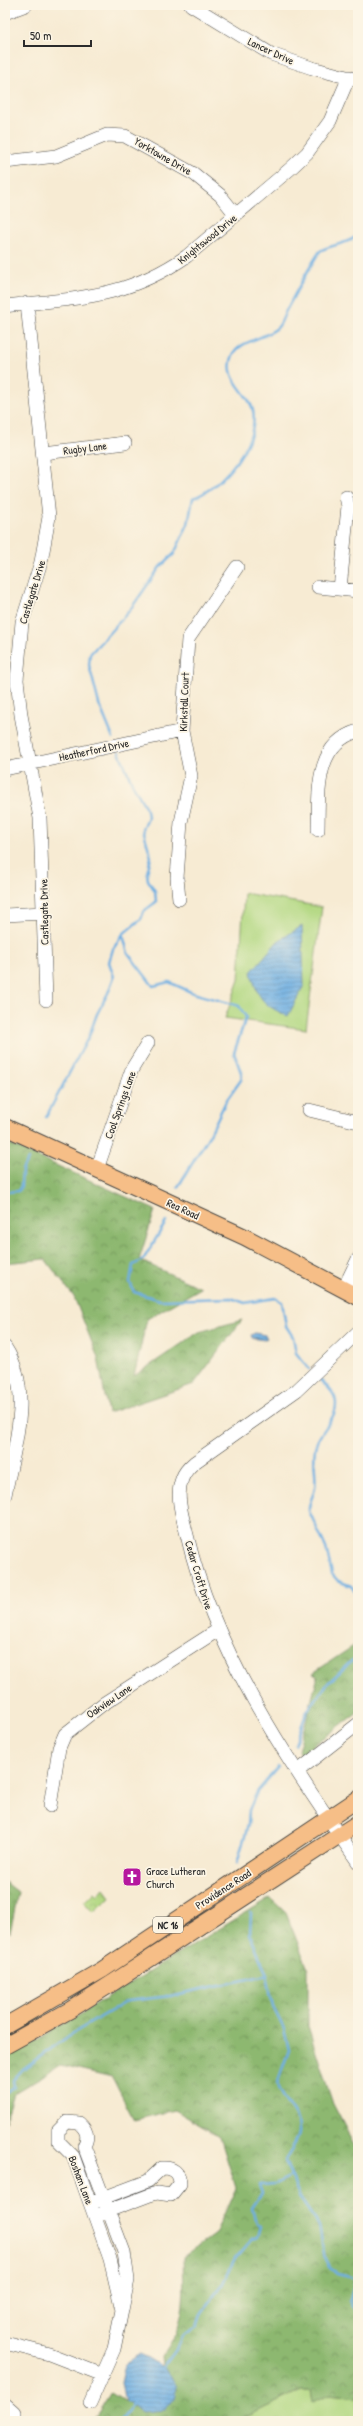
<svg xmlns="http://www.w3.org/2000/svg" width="363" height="2426" viewBox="0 0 363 2426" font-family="'Patrick Hand',sans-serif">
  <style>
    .grass { fill: #b2d882; stroke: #6e8256 }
    .forest { fill: url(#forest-crowns); stroke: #5c724e }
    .park { fill: url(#park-crowns); stroke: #6e8256 }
    .water { fill: url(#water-rules); stroke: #4c6d86 }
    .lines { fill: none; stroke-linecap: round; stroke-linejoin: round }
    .stream { stroke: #6eafe2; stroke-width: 2.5 }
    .minor-casing { stroke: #4a4844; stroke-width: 14 }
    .major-casing { stroke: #4a4844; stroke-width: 18 }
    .minor { stroke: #fff; stroke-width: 13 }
    .major { stroke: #f6be87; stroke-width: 16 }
    .labels { text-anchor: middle; stroke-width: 3.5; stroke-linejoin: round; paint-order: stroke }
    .shield { fill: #fcf5e5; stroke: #6a6863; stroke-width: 1 }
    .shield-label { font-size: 10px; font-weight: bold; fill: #2b2b2b }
    .street-label { font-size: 11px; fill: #2b2b2b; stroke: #fcf5e5 }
    .poi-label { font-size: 11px; fill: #2b2b2b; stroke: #fcf5e5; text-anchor: start }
  </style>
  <defs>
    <pattern id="forest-crowns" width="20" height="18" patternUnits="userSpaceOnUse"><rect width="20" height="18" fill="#8db870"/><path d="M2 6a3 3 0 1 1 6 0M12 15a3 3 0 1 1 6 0" fill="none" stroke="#73965c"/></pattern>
    <pattern id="park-crowns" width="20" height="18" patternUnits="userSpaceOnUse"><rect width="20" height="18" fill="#b2d882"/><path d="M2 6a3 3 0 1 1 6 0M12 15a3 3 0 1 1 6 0" fill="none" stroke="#99ba70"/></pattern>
    <pattern id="water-rules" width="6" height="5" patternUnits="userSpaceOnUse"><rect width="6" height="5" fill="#6eafe2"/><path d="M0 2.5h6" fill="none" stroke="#5b8fb7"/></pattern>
  </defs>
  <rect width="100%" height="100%" fill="#fcf5e5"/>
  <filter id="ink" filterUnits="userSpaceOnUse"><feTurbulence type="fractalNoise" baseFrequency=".025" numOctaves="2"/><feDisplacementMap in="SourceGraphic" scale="8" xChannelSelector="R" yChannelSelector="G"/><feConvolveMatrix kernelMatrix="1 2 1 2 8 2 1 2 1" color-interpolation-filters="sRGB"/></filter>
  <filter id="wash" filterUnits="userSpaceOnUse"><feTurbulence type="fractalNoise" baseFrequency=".012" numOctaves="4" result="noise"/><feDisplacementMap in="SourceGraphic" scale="16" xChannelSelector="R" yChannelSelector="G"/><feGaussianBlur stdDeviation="0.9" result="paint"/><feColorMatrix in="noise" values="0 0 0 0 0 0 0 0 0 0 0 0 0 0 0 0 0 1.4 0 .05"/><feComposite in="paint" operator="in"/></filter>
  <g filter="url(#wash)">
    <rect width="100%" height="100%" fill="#f7ebd3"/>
    <path class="grass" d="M 244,893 L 322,907 L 306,1029 L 225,1018 L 239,980 Z
      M 301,2390 L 311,2390 L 313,2401 L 330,2394 L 358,2397 L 358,2421 L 238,2421 Z"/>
    <path class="forest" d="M 5,1142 L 155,1210 L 139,1260 L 201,1288 L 147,1319 L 134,1376 L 199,1332 L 242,1320 L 194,1384 L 108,1413 L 98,1358 L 74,1297 L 45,1259 L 5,1263 Z
      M 358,1643 L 358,1712 L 302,1754 L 298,1751 L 318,1676 L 313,1673 Z
      M 5,1882 L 18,1892 L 10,1933 L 5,1923 Z
      M 270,1898 L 286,1913 L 308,1969 L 308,2027 L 333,2104 L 358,2152 L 358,2397 L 330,2394 L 313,2402 L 311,2390 L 301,2390 L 238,2421 L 93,2421 L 111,2392 L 143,2412 L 173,2379 L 162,2368 L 161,2357 C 187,2324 184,2298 183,2257 L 215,2234 L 236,2188 L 220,2137 L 175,2110 L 134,2120 L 112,2077 L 61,2065 L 14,2093 L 5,2122 L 5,2056 L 24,2048 Z"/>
    <path class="park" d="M 104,1889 L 110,1897 L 93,1912 L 84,1902 L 94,1892 L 97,1895 Z"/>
    <path class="water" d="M 302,926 L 304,985 L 288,1016 C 263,1005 258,999 251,972 L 278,941 Z
      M 255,1333 L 265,1335 L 267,1338 L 264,1340 L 252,1338 L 251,1335 Z
      M 140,2354 C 155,2361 170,2372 177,2387 L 174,2398 L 164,2410 L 143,2412 L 125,2401 L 121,2384 L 125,2363 Z"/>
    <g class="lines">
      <path class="stream" d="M 113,738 L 99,704 L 89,665 L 90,654 L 130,610 L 160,567 L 174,554 L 188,524 L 193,498 C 221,489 263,438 252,407 C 245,390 223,377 233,355 C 240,340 265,339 277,328 C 282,324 284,313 288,307 C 298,288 308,269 320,251 C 332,244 347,245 358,235
        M 123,935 L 128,953 L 153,986 L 169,982 L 193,993 L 239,1006 L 246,1017 L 234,1053 L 242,1075 L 241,1080 L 226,1101 L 210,1134 L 178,1187
        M 46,1117 L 89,1036 L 97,1014 L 108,993 L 114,977 L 109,962 L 113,949 L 123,934 L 141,919 L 144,911 L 156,902 L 155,891 L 148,880 L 147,873 L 151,857 L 143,829 L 148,817 L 147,810 L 133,785 L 119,752
        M 5,1192 L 18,1191 L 21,1186 L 22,1170 L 28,1159
        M 166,1222 L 143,1260 L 133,1265 L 130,1282 L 134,1292 L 160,1300 L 231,1298 L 245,1303 L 275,1298 L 282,1302 L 286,1326 L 293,1337 L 296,1353 L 309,1369
        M 320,1380 C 327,1387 336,1393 336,1404 C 336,1418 322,1430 317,1442 C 311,1457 317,1472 315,1488 C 314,1496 308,1502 309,1511 L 326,1548 L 332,1574 L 338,1581 L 351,1586 L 358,1596
        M 295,1745 L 307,1711 L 328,1683 L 358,1655
        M 237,1863 L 248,1825 L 249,1810 L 257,1792 L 278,1767
        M 251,1912 L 250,1935 L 267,1975 L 273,2007 L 284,2029 L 289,2050 L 277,2084 C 280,2101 301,2114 299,2133 C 298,2142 288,2152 285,2161 L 300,2198 L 319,2226 L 325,2259 L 329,2267 L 337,2274 L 354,2278 L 355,2282 L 350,2300 L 358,2314
        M 5,2094 L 14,2087 L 13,2080 L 23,2069 L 70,2035 L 128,2001 L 170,1996 L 267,1975
        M 161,2370 L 178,2347 L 183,2336 L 197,2326 L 201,2314 L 222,2285 L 235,2259 L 252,2239 L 257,2237 L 260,2226 L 256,2224 L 252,2208 L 262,2193 L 259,2185 L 275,2184 L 291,2176
        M 119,2421 L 133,2403"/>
    </g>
  </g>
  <g filter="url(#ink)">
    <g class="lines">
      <defs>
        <path id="minor" d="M 191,5 L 271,54 L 312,68 L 358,80
          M 5,13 L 26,5
          M 5,162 L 56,156 L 107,135 L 125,136 L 194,174 L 220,195 L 236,215
          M 27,303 L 49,517 L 41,562 L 22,622 L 17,680 L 21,715 L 40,818 L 46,1000
          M 5,306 C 77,298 125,299 187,256 L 290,169 L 307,153 L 330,121 L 349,77
          M 44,453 L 125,443
          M 318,587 L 358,591
          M 340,589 L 348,506 L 346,497
          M 5,769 L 182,731
          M 318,830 C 319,793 314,744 358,731
          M 179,899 L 177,878 L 181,822 L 191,776 L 182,731 L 188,639 L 237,567
          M 5,915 L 44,913
          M 309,1110 L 358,1122
          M 97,1169 L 132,1069 L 148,1043
          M 344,1288 L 358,1259
          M 358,1332 L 297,1390 L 195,1462 C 189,1467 184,1472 182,1479 C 175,1495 183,1519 187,1535 C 215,1656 289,1761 358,1862
          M 5,1347 C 34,1391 14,1447 5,1495
          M 298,1771 L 358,1724
          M 50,1806 L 59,1748 L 65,1734 L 103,1704 L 218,1630
          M 67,2122 L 79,2123 C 87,2130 89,2137 84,2146 L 124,2252 L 128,2280 L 122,2310 L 110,2259 L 73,2156 L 58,2141 L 58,2131 Z
          M 95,2201 L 148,2181 L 162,2168 C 173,2167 180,2173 180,2184 L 171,2195 L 157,2193 L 150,2195 L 100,2214
          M 5,2343 L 49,2354 L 103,2375
          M 90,2403 L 114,2349 L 122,2310
          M 5,2404 L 14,2412 L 14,2421"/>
        <path id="major" d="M 5,1127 L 245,1237 L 358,1297
          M 5,2026 L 102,1970 L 358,1799
          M 5,2046 L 70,2010 L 114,1982 L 358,1823"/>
      </defs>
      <use href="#minor" class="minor-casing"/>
      <use href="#major" class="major-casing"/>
      <use href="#minor" class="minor"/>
      <use href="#major" class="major"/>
    </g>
  </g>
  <defs>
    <symbol id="church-square" viewBox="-11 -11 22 22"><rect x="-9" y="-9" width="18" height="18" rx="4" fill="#b5179e" stroke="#fcf5e5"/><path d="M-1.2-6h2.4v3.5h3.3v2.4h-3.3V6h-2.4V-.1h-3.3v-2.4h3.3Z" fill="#fff"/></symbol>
  </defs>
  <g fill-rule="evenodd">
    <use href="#church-square" x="121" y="1866" width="22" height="22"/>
  </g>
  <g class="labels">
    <rect class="shield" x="153" y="1917" width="30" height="16" rx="3"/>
    <g class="shield-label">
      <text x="168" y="1929">NC 16</text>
    </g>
    <g class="street-label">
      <text transform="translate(271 51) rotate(25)" y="4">Lancer Drive</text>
      <text transform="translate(163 156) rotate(30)" y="4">Yorktowne Drive</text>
      <text transform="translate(207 239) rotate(-39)" y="4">Knightswood Drive</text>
      <text transform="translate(85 448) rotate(-7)" y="4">Rugby Lane</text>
      <text transform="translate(32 592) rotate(-73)" y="4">Castlegate Drive</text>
      <text transform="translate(184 702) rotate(-88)" y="4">Kirkstall Court</text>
      <text transform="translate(94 750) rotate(-12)" y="4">Heatherford Drive</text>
      <text transform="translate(44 912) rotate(-91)" y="4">Castlegate Drive</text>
      <text transform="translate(120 1105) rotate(-70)" y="4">Cool Springs Lane</text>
      <text transform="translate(183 1209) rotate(25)" y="4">Rea Road</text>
      <text transform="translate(199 1575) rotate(73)" y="4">Cedar Croft Drive</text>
      <text transform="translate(109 1701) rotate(-34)" y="4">Oakview Lane</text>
      <text transform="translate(223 1889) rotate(-33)" y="4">Providence Road</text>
      <text transform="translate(81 2180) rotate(69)" y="4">Bosham Lane</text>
    </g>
    <g class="poi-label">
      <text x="146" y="1875">Grace Lutheran<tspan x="146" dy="13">Church</tspan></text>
    </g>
  </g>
  <rect width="363" height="2426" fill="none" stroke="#fcf5e5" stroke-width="20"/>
  <path d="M24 40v6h67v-6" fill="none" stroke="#2b2b2b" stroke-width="2"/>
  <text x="30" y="40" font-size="12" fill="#2b2b2b" stroke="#fcf5e5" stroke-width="3" paint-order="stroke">50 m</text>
</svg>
